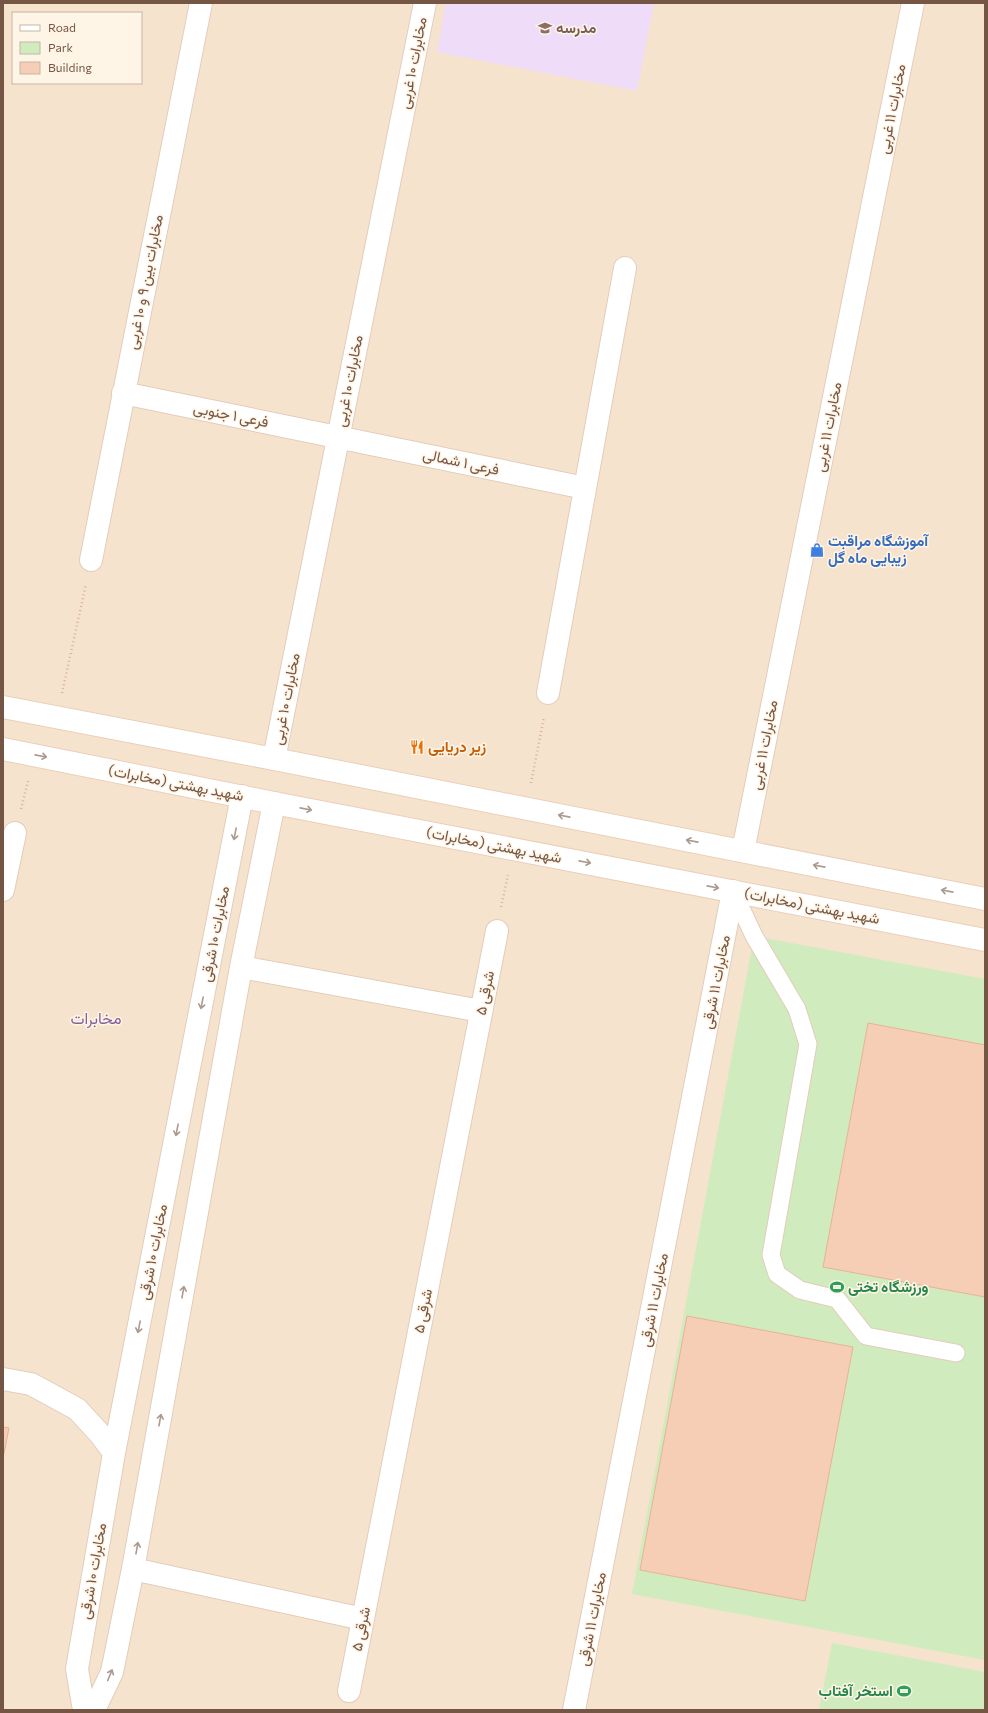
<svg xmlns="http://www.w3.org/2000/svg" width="988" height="1713" viewBox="0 0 988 1713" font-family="Commissioner,Vazirmatn,sans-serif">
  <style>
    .residential { fill: #f6e3cd; fill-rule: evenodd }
    .education { fill: #eedcf9 }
    .green { fill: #d0ebbd }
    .building { fill: #f5ceb5; stroke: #e8b394 }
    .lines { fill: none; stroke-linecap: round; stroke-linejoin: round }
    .lane-casing { stroke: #e2cdbb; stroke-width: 19 }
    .street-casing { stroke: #e2cdbb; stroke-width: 24 }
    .secondary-casing { stroke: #e9d0ba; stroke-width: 24 }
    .path { stroke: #d9b199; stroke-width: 2.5; stroke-dasharray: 1 3; stroke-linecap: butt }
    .lane { stroke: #fff; stroke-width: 17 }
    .street { stroke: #fff; stroke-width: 22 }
    .secondary { stroke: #fff; stroke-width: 22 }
    .oneway { stroke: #ac9a8f }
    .labels { text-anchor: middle; stroke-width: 3; stroke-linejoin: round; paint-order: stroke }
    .education-label { font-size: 15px; font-weight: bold; fill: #785e54; stroke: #fff5e7; text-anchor: start }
    .street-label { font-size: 15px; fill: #755645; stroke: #fff5e7 }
    .shop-label { font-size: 15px; font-weight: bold; fill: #366cbe; stroke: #fff5e7; text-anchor: start }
    .food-label { font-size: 15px; font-weight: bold; fill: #c56008; stroke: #fff5e7; text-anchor: start }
    .leisure-label { font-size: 15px; font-weight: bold; fill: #27864d; stroke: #fff5e7; text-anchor: start }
    .neighbourhood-label { font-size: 16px; fill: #856099; stroke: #fff5e7 }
  </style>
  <rect width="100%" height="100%" fill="#fef1df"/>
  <path class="residential" d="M 3,3 L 985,3 L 985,1710 L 3,1710 ZM 13,13 L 141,13 L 141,83 L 13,83 Z"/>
  <path class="education" d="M 446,3 L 654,3 L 637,91 L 437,52 Z"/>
  <path class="green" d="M 754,936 L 985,979 L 985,1660 L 632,1594 Z
    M 832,1643 L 985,1672 L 985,1710 L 819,1710 Z"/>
  <path class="building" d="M 868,1023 L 985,1045 L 985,1297 L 823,1267 Z
    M 687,1316 L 853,1347 L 805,1601 L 640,1570 Z
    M 3,1427 L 9,1428 L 3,1458 Z"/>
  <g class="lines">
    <defs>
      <path id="lane" d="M 733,891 L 754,936 L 797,1009 L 808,1044 L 771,1255 L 777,1274 L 800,1290 L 837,1299 L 866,1336 L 956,1353"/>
      <path id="street" d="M 123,393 L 585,488
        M 91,560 L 201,3
        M 548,693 L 625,268
        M 274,759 L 425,3
        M 743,851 L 913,3
        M 3,890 L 15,833
        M 241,967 L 481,1011
        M 3,1379 L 31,1384 L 77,1409 L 100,1434 L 114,1453
        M 133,1569 L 363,1619
        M 349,1691 L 497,931
        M 84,1710 L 77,1669 L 114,1453 L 242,796
        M 94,1710 L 112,1672 L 133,1569 L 241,967 L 274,803
        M 574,1710 L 733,891"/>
      <path id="secondary" d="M 3,707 L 274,759 L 985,899
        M 3,749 L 274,803 L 985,940"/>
    </defs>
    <use href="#lane" class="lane-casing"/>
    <use href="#street" class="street-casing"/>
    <use href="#secondary" class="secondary-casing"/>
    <path class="path" d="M 62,693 L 86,584
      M 531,783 L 544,717
      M 21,809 L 28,781
      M 501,907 L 508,875"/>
    <use href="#lane" class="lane"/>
    <use href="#street" class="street"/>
    <use href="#secondary" class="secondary"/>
  </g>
  <defs><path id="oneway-shaft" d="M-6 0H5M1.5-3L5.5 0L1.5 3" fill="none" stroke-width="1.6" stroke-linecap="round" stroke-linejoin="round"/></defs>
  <g class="oneway">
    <use href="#oneway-shaft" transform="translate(41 756) rotate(11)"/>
    <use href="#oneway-shaft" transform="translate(306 809) rotate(11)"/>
    <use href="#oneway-shaft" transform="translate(564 816) rotate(-169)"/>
    <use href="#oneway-shaft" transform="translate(235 834) rotate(101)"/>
    <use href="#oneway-shaft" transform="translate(692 841) rotate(-169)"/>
    <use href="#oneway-shaft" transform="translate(585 862) rotate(11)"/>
    <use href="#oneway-shaft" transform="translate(819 866) rotate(-169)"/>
    <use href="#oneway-shaft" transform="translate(713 887) rotate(11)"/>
    <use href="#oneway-shaft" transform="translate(947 891) rotate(-169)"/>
    <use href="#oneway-shaft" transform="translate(202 1003) rotate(101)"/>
    <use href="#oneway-shaft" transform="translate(177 1130) rotate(101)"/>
    <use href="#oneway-shaft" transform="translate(183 1292) rotate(-80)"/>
    <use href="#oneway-shaft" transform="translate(139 1327) rotate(101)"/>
    <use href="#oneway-shaft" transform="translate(160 1420) rotate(-80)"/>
    <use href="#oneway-shaft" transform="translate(137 1548) rotate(-80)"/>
    <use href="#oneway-shaft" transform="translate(110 1675) rotate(-68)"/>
  </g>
  <defs>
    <symbol id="school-bare" viewBox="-9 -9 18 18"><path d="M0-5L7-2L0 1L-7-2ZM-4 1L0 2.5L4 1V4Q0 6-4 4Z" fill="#8d6e63" stroke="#fff5e7" stroke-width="2.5" paint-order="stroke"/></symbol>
    <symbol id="shop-bare" viewBox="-9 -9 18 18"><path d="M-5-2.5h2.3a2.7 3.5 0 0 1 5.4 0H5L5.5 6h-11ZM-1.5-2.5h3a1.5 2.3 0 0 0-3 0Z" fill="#3f7fe0" stroke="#fff5e7" stroke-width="2.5" paint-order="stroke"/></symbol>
    <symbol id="restaurant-bare" viewBox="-9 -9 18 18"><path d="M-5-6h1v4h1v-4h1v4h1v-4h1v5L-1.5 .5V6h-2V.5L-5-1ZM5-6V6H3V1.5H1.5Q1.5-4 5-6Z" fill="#e8710a" stroke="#fff5e7" stroke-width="2.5" paint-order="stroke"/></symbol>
    <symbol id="stadium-bare" viewBox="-9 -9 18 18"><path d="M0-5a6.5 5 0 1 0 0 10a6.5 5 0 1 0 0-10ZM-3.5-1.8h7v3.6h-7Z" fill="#2e9e5b" stroke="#fff5e7" stroke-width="2.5" paint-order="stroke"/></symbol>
  </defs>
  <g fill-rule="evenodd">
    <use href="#school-bare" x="535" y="18" width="20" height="20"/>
    <use href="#shop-bare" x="807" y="540" width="20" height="20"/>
    <use href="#restaurant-bare" x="407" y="737" width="20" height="20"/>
    <use href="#stadium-bare" x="827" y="1277" width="20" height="20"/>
    <use href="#stadium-bare" x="894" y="1681" width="20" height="20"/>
  </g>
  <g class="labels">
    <g class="education-label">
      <text x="556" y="33">مدرسه</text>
    </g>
    <g class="street-label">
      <text transform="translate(413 63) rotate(-79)" y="5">مخابرات ۱۰ غربی</text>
      <text transform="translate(892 109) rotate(-79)" y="5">مخابرات ۱۱ غربی</text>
      <text transform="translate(145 282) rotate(-79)" y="5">مخابرات بین ۹ و ۱۰ غربی</text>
      <text transform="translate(349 381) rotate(-79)" y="5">مخابرات ۱۰ غربی</text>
      <text transform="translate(231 415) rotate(11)" y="5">فرعی ۱ جنوبی</text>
      <text transform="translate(828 427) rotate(-79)" y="5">مخابرات ۱۱ غربی</text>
      <text transform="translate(461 462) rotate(12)" y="5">فرعی ۱ شمالی</text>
      <text transform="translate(286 699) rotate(-79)" y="5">مخابرات ۱۰ غربی</text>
      <text transform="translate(764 745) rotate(-79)" y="5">مخابرات ۱۱ غربی</text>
      <text transform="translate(176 783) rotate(11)" y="5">شهید بهشتی (مخابرات)</text>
      <text transform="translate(494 845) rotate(11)" y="5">شهید بهشتی (مخابرات)</text>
      <text transform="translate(812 906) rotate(11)" y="5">شهید بهشتی (مخابرات)</text>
      <text transform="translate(215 934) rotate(-79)" y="5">مخابرات ۱۰ شرقی</text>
      <text transform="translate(716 982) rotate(-79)" y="5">مخابرات ۱۱ شرقی</text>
      <text transform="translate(485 993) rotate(-79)" y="5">شرقی ۵</text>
      <text transform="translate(153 1252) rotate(-79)" y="5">مخابرات ۱۰ شرقی</text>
      <text transform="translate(654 1300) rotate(-79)" y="5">مخابرات ۱۱ شرقی</text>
      <text transform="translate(423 1311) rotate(-79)" y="5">شرقی ۵</text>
      <text transform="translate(93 1571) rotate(-80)" y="5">مخابرات ۱۰ شرقی</text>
      <text transform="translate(592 1619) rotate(-79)" y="5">مخابرات ۱۱ شرقی</text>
      <text transform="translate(361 1629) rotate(-79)" y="5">شرقی ۵</text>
    </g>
    <g class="shop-label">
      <text x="828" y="546">آموزشگاه مراقبت<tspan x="828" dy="17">زیبایی ماه گل</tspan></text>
    </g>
    <g class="food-label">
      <text x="428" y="752">زیر دریایی</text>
    </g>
    <g class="leisure-label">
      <text x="848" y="1292">ورزشگاه تختی</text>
      <text x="893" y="1696" text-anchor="end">استخر آفتاب</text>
    </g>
    <g class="neighbourhood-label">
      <text x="96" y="1024">مخابرات</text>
    </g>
  </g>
  <rect width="988" height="1713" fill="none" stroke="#755645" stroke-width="8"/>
  <rect x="12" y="12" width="130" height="72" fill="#fff5e7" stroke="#c8b5a6"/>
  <rect x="20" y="25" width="20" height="6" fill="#ffffff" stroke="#c8b5a6"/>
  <text x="48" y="32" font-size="12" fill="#755645">Road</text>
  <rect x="20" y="42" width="20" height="12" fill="#d0ebbd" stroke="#c8b5a6"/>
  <text x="48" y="52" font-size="12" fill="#755645">Park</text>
  <rect x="20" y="62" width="20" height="12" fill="#f5ceb5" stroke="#c8b5a6"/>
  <text x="48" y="72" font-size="12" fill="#755645">Building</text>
</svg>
